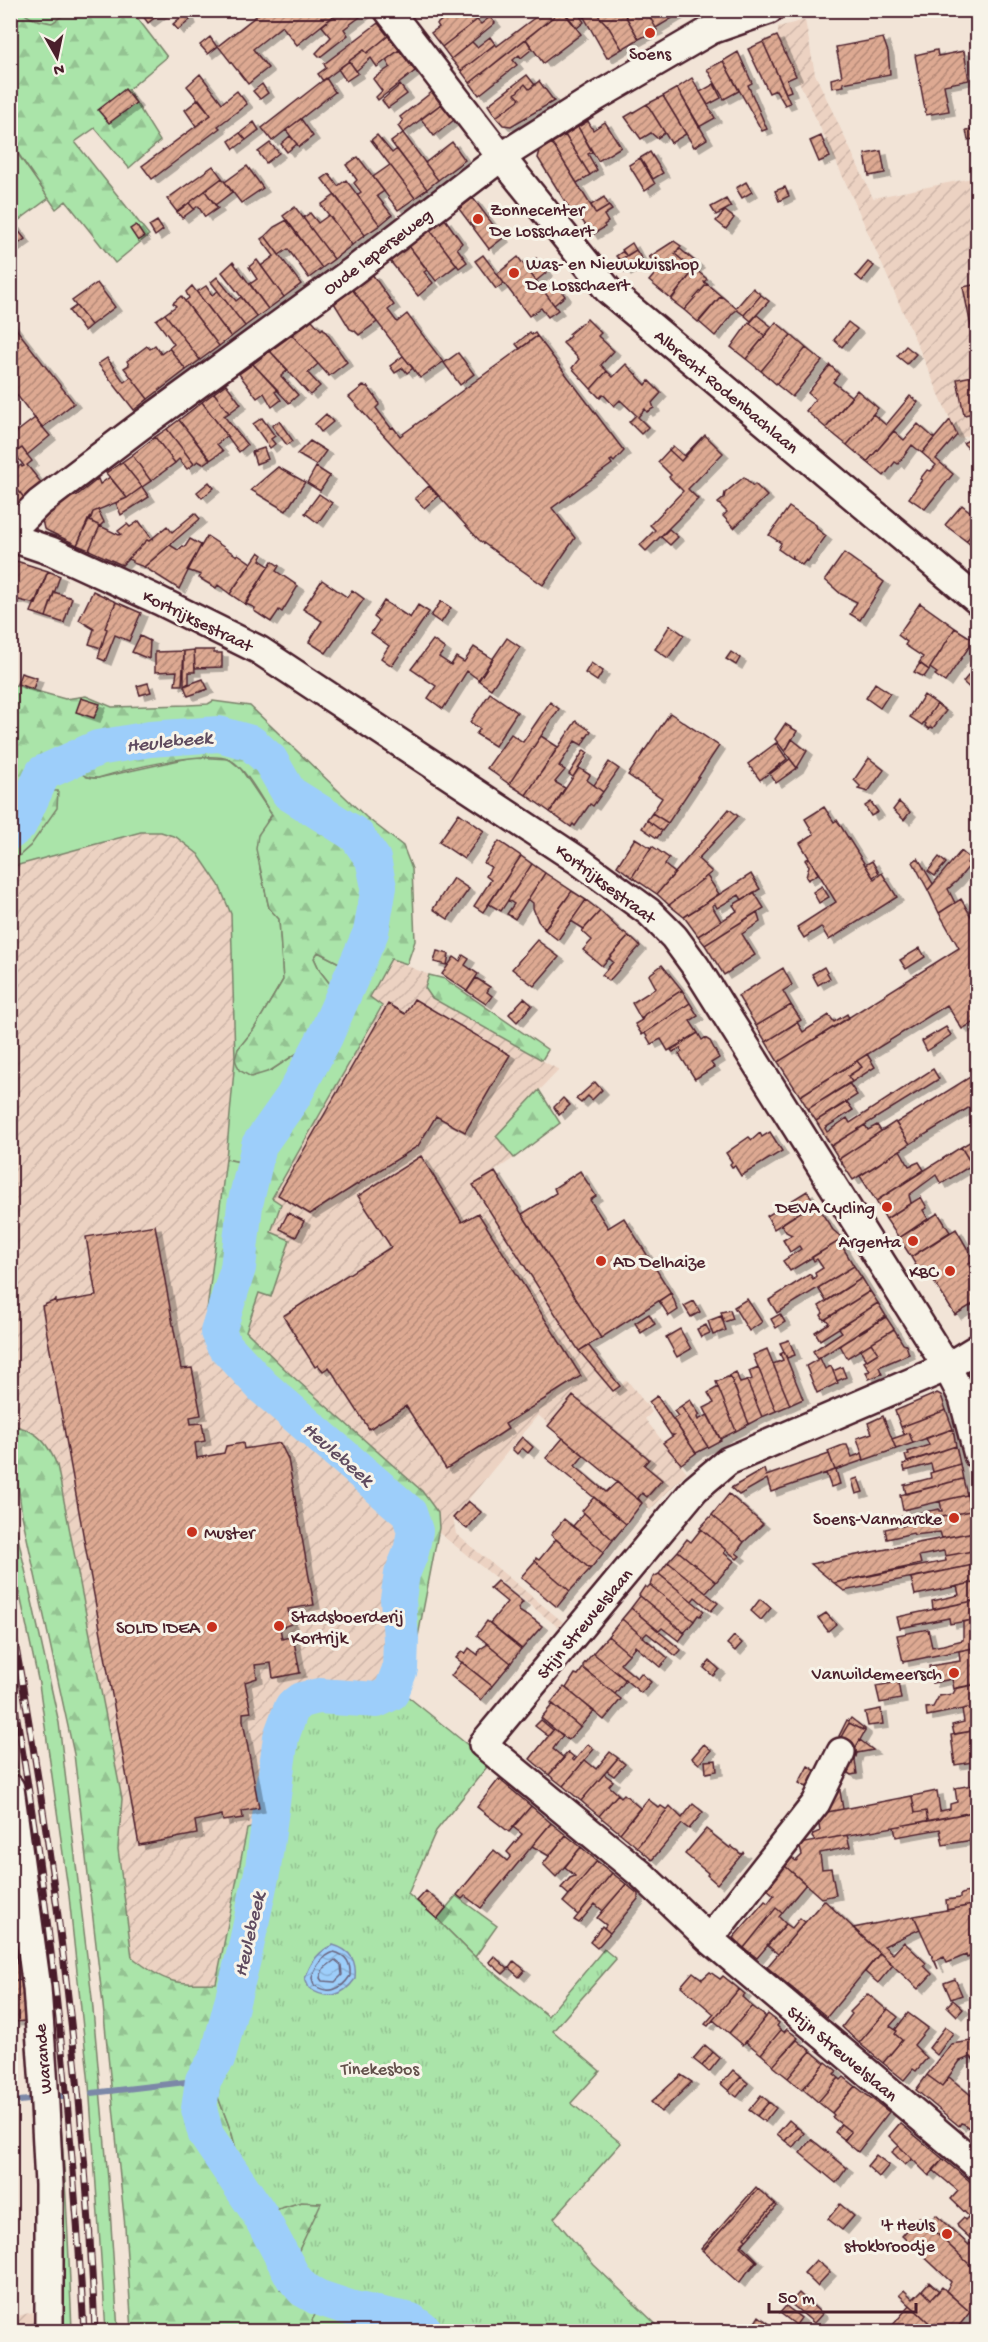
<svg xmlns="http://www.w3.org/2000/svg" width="988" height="2342" viewBox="0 0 988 2342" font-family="'Gochi Hand',sans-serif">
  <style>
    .industrial { fill: url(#industrial-furrows) }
    .grass { fill: #aae4a9; stroke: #7a826a; stroke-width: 1.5 }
    .forest { fill: url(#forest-firs); stroke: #7a826a; stroke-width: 1.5 }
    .park { fill: url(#park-tufts); stroke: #7a826a; stroke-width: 1.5 }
    .water { fill: url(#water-waves); stroke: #7c88a7; stroke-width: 1.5 }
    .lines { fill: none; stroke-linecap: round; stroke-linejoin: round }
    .shore { stroke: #6b657e; stroke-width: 1.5 }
    .stream { stroke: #7c88a7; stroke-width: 6 }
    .river { stroke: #9dcefa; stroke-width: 36 }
    .building { fill: url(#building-hatch); stroke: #4a1f2b; stroke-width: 1.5; filter: url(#shadow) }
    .minor-casing { stroke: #4a1f2b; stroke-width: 32 }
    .minor { stroke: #f7f3e8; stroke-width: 27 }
    .rail-casing { stroke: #4a1f2b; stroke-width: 7 }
    .rail { stroke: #f7f3e8; stroke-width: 4.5; stroke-dasharray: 14; stroke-linecap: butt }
    .poi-dot { fill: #c8321e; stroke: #f7f3e8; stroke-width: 2 }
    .labels { text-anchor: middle; stroke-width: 6; stroke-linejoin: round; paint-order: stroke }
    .poi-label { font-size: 18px; fill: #4a1f2b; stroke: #f7f3e8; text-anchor: end }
    .street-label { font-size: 18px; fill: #4a1f2b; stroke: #f7f3e8 }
    .park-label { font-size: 18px; fill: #62504a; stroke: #f7f3e8 }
    .water-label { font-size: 20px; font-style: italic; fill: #5f4b5f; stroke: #f7f3e8 }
  </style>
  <defs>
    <pattern id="industrial-furrows" width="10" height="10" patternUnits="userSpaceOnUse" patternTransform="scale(1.5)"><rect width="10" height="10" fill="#ecd2c2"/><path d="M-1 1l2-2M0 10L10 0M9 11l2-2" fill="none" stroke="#ccb4a7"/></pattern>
    <pattern id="forest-firs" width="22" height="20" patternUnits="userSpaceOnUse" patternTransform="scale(1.5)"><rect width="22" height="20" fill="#aae4a9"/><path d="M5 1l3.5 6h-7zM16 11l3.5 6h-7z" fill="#94c392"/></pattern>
    <pattern id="park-tufts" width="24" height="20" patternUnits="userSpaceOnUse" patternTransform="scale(1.5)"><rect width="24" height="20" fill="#aae4a9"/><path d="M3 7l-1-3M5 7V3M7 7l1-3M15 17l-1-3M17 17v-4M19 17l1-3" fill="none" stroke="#94c392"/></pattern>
    <pattern id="water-waves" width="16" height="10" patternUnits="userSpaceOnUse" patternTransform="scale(1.5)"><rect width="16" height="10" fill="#9dcefa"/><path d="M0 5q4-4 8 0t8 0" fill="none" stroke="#89b0d6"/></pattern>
    <pattern id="building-hatch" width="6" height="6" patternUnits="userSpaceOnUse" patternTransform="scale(1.5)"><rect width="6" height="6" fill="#dda992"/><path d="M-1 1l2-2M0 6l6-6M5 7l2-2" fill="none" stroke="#b58977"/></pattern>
    <filter id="shadow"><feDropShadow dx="6" dy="4" stdDeviation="0" flood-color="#0004"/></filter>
  </defs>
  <rect width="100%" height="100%" fill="#f2e4d7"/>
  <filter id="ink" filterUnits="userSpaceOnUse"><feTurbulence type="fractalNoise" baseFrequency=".0167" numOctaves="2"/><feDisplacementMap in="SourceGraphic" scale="12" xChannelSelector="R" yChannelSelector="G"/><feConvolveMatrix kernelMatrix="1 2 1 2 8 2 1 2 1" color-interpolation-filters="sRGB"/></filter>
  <g filter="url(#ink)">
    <path class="industrial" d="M 805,20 L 815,74 L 873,198 L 977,177 L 977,432 L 959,439 L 957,435 L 855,203 L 778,36 L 778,27 Z
      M 141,832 L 161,832 L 176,837 L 198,854 L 219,885 L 231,914 L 235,1059 L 226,1159 L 207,1310 L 207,1340 L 223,1366 L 321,1447 L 397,1522 L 401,1534 L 383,1590 L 385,1638 L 392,1655 L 383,1681 L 282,1694 L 275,1709 L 268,1731 L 260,1825 L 247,1829 L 216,1983 L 183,1984 L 156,1976 L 132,1957 L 118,1849 L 119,1831 L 16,1427 L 13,1446 L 11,1447 L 11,867 Z
      M 391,959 L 429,975 L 427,980 L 432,998 L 559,1070 L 496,1136 L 514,1158 L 474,1185 L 579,1351 L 613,1391 L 627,1380 L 652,1412 L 645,1419 L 687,1472 L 650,1510 L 538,1415 L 453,1518 L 456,1534 L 563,1622 L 558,1627 L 439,1533 L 439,1528 L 422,1491 L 290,1374 L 245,1331 L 259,1293 L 271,1296 L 290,1240 L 271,1232 L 281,1205 L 272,1198 L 382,1006 L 370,998 Z
      M 36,2311 L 36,2331 L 11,2332 L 11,2318 Z"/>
    <path class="grass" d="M 22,11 L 70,11 L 52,23 C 42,21 29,20 22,11 Z
      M 10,143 L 49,198 L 11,226 L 10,226 Z
      M 193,757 L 229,759 L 241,769 L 272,815 L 267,820 L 260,869 L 269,908 L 279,919 L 283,980 L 254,1029 L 238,1049 L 270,1071 L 314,1042 L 244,1163 L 226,1159 L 235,1059 L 231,914 L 219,885 L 198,854 L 176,837 L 161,832 L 141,832 L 11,867 L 11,863 L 31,845 L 48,791 L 41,791 C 50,777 64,769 79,761 L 77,767 C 82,777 88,778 98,778 Z
      M 318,952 L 351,969 L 337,993 L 320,971 L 314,958 Z
      M 11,1506 L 59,1723 L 92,1998 L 108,2179 L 118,2331 L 106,2331 L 89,2084 L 69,1896 L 39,1684 L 11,1553 Z
      M 10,1720 C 35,1873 55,2027 65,2181 C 68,2231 70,2281 72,2331 L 56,2331 L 23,1834 L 11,1760 Z
      M 319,2308 L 408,2327 L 415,2331 L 315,2331 L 311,2320 Z"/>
    <path class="forest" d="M 10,11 L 22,11 C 29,20 42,21 52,23 L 70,11 L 132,11 L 167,57 L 128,90 L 160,141 L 129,168 L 95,128 L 75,142 L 149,235 L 115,263 L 66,201 L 56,209 L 11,143 Z
      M 11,684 L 65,699 L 86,696 L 112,707 L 188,705 L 208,704 L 213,701 L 250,706 L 366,817 L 403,846 L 412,869 L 415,941 L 407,964 L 391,959 L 370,997 L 382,1006 L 272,1198 L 281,1204 L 271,1232 L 290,1240 L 271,1297 L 259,1293 L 246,1331 L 290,1374 L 422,1491 L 438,1513 L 439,1528 L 415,1652 L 407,1656 L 392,1655 L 385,1638 L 383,1590 L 401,1534 L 397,1522 L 321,1447 L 223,1366 L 241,1347 L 226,1333 L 227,1320 L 245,1258 L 257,1178 L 305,1095 L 368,961 L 380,918 L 384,867 L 379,853 L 363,833 L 300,794 L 271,749 L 244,735 L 220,730 L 187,728 L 137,733 L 104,741 L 66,755 L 34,771 L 10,820 L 11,788 L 13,778 L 10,776 Z
      M 190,739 C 215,740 244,737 261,761 C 269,772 275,785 285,795 C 299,808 320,815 335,826 C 343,832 354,839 361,846 C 387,877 364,938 351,969 L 318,952 L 314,958 L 320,971 L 337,993 L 314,1042 L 270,1071 L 251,1077 L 239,1070 L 235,1059 L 238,1049 L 254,1029 L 283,980 L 279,919 L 269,908 L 256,849 L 258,835 L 272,815 C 262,800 245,767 230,760 C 207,749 124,770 98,778 C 88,778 82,777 77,767 L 79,761 L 121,747 Z
      M 41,791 L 58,791 L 57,808 L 31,845 L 11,863 L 11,843 C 27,829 33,811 41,791 Z
      M 429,975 L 445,979 L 548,1050 L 542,1060 L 432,998 L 425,988 Z
      M 539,1090 L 560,1123 L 514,1158 L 496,1136 Z
      M 226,1159 L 244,1163 L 234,1256 L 218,1313 L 207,1310 Z
      M 16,1426 C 39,1432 48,1444 57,1465 L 122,1799 L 118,1849 L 132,1957 C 166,1984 174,1984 216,1983 L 247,1829 L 260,1825 L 229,1983 L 212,2056 L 200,2082 L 218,2097 L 232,2134 L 243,2175 L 278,2209 L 301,2202 L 322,2203 L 280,2290 L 319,2308 L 312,2320 L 315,2331 L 132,2331 L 125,2227 L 103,2005 L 74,1754 L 22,1515 L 13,1446 Z
      M 456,1896 L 497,1926 L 475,1957 L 437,1919 Z"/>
    <path class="park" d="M 401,1691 L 490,1763 L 436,1831 L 408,1894 L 437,1919 L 475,1957 L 548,2016 L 604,1949 L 616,1959 L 553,2031 L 600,2071 L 571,2103 L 621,2143 L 554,2218 L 594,2265 L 663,2331 L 435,2331 C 431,2327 427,2322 422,2319 C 392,2305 321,2303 302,2280 C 298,2275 296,2268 293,2263 L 321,2203 L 301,2202 L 278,2209 L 269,2206 L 243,2175 L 232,2134 L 218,2097 L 220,2080 L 238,2021 L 264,1899 L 288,1744 L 293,1724 L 301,1711 L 312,1705 L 388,1709 L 395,1705 Z"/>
    <path class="water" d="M 333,1945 C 351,1950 357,1961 355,1979 C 343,1996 327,2001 309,1988 L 305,1979 C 310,1963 318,1951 333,1945 Z"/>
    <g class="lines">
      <path class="shore" d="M 334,1952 C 347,1955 351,1964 350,1976 C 341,1990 328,1995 314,1985 L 312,1978 C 315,1966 323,1956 334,1952 Z
        M 335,1960 L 341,1965 L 342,1975 L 335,1982 L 322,1981 L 320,1978 L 323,1969 Z"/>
      <path class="stream" d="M 92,2093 L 203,2080
        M 51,2097 L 66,2096
        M 10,2102 L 38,2099"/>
      <path class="river" d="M 10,832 L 19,825 L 43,773 L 98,748 L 150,739 L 219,734 L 251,743 L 270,760 L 289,793 L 356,835 L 373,859 L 379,887 L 371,932 L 325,1037 L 293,1097 L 259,1145 L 245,1205 L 238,1268 L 218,1332 L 224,1345 L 263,1387 L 409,1513 L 415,1531 L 411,1552 L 402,1574 L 398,1599 L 401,1639 L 400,1669 L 391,1693 L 377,1700 L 319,1696 L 301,1700 L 292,1707 L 281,1737 L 263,1868 L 245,1951 L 218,2057 L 203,2080 L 199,2109 L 206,2135 L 259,2213 L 293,2277 L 303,2289 L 317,2297 L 353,2309 L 411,2321 L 426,2332"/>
    </g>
    <path class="building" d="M 143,10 L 165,10 L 148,23 L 140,12 Z
      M 264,10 L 341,10 L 297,45 L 282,26 L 253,49 L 268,68 L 248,84 L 218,46 Z
      M 341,10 L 368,11 L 344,29 L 348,35 L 320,57 L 316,53 L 331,37 L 322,26 Z
      M 454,10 L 467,10 L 470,14 L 474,10 L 486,10 L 487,12 L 442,47 L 431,33 L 439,27 L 437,24 Z
      M 545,10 L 562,10 L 470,83 L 461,71 L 495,44 L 497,46 Z
      M 562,10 L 581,34 L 543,63 L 526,39 Z
      M 563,10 L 576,10 L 584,22 L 577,28 Z
      M 593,10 L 622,10 L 639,39 L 622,49 L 608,26 Z
      M 622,10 L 646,10 L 657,30 L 639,39 Z
      M 646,10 L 677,10 L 679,14 L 656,28 Z
      M 594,11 L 608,26 L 622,49 L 607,58 L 584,17 Z
      M 187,12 L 190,20 L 178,30 L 173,24 Z
      M 490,17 L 495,23 L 451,59 L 442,47 L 477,20 L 481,24 Z
      M 378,23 L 388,36 L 367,53 L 364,50 L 323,81 L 318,74 L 326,68 L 324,64 Z
      M 388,36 L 399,50 L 377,67 L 371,58 L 356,71 L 349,61 L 364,50 L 367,53 Z
      M 777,36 L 796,76 L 787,80 L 791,91 L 786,93 L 763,42 Z
      M 210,37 L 217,47 L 208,54 L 200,45 Z
      M 490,37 L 495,44 L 461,71 L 451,59 L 472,42 L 477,47 Z
      M 883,38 L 888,52 L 890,74 L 843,83 L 844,86 L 832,88 L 831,79 L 842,76 L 836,47 Z
      M 526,39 L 532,49 L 521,58 L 519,55 L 513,60 L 517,65 L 479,95 L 470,83 Z
      M 763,42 L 790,103 L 785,105 L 776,90 L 769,93 L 748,49 Z
      M 399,50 L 415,71 L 378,100 L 376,97 L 382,91 L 373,79 L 390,67 L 386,60 Z
      M 937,50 L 938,56 L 964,51 L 969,80 L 944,85 L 949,111 L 926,115 L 915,55 Z
      M 738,52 L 752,83 L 748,85 L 767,129 L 762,131 L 723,61 Z
      M 349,61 L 358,73 L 346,81 L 338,69 Z
      M 723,61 L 739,91 L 724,99 L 707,69 Z
      M 200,74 L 222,103 L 237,91 L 247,104 L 218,126 L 220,128 L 152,179 L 142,166 L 211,115 L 187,86 Z
      M 527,75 L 535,85 L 529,89 L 525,84 L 515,94 L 520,99 L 496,117 L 488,105 Z
      M 326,78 L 335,92 L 272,141 L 262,128 Z
      M 692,78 L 715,118 L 699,127 L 677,88 Z
      M 539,81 L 554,101 L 511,126 L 503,125 L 496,117 L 520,99 L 515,94 L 525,84 L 529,89 Z
      M 262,84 L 268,93 L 260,99 L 253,91 Z
      M 714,84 L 721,98 L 708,105 L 700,92 Z
      M 400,85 L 407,94 L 388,108 L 382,100 Z
      M 677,88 L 707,139 L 694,147 L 663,96 Z
      M 125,89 L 136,103 L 109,123 L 98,110 Z
      M 432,92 L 441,104 L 403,133 L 398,126 L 403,121 L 400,117 Z
      M 663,96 L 686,134 L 671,143 L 647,104 Z
      M 199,99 L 211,115 L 196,126 L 185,110 Z
      M 441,104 L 454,120 L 434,136 L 421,119 Z
      M 647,104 L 665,133 L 657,138 L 651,133 L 641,139 L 625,117 Z
      M 301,119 L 313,136 L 299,147 L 286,130 Z
      M 588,121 L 593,130 L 605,122 L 621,147 L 598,161 L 578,127 Z
      M 254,122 L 259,130 L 246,140 L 240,133 Z
      M 578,127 L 592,152 L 588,154 L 597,170 L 590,175 L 565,135 Z
      M 974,129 L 976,139 L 978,139 L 978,155 L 974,139 L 968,140 L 966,130 Z
      M 240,133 L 246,140 L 234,149 L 229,141 Z
      M 403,133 L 438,180 L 427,189 L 391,142 Z
      M 377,135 L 392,153 L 397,149 L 427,189 L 415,198 L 371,140 Z
      M 565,135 L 590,175 L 577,183 L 552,143 Z
      M 290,136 L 297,144 L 287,152 L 281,144 Z
      M 821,136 L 830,157 L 819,162 L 810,141 Z
      M 452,142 L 465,160 L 438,180 L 425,163 Z
      M 270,143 L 279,153 L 266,163 L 258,152 Z
      M 552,143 L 596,214 L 609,206 L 612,210 L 604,215 L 608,222 L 604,225 L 605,227 L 592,235 L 578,214 L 574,216 L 538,158 L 540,150 Z
      M 881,151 L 885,173 L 869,176 L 865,154 Z
      M 650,152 L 663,173 L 653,179 L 640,158 Z
      M 358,157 L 384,191 L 377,196 L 392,215 L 380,225 L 357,195 L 361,192 L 354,183 L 357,180 L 346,165 Z
      M 640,158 L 655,184 L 645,191 L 629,165 Z
      M 390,165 L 415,198 L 398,210 L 373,177 Z
      M 213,166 L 222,178 L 177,212 L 167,199 Z
      M 247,166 L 263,188 L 241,203 L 225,182 Z
      M 329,174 L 338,186 L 346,180 L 380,225 L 365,235 L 322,179 Z
      M 222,178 L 232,192 L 215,205 L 205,191 Z
      M 746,182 L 752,192 L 742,198 L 736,188 Z
      M 785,187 L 789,196 L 779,201 L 775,191 Z
      M 205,191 L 218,208 L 205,217 L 198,206 L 194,209 L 189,203 Z
      M 335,195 L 365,235 L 352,245 L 321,205 Z
      M 604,197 L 609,206 L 596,214 L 591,205 Z
      M 473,198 L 503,238 L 489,249 L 459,209 Z
      M 726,199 L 731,207 L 716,215 L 711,207 Z
      M 189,203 L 194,209 L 182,218 L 177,212 Z
      M 295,207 L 334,259 L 322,268 L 283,216 Z
      M 725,211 L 734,218 L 726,229 L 716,221 Z
      M 310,213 L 318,223 L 329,215 L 352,245 L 334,259 L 303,218 Z
      M 445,219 L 462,243 L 457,248 L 467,262 L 459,268 L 430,230 Z
      M 287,220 L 322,268 L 309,278 L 288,249 L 279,255 L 265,236 L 274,227 Z
      M 157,221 L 163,230 L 155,236 L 149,226 Z
      M 14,225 L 25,239 L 11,249 L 10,227 Z
      M 136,225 L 144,237 L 138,241 L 130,229 Z
      M 430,230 L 457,265 L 436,281 L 409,246 Z
      M 265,236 L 301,284 L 284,297 L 261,266 L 274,256 L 261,239 Z
      M 674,241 L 681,246 L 675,254 L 694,270 L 671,299 L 649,281 L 661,267 L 649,257 Z
      M 632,243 L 636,250 L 620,260 L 616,256 L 622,252 L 626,255 L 622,250 Z
      M 409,246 L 427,270 L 424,272 L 433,283 L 418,296 L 390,261 Z
      M 679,248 L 698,264 L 694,270 L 675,254 Z
      M 636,250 L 643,261 L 625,272 L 617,262 Z
      M 483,255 L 504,283 L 496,289 L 475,261 Z
      M 518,257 L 558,310 L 548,317 L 541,308 L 529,316 L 497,274 Z
      M 536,258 L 547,272 L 536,281 L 525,266 Z
      M 257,260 L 284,297 L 268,309 L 250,284 L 257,279 L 249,267 Z
      M 233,262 L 268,309 L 257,317 L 222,272 Z
      M 868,262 L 874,266 L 862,281 L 856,276 Z
      M 695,269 L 707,279 L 704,282 L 707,284 L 684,310 L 671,300 Z
      M 372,274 L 394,305 L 388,310 L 397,322 L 407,314 L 443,362 L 420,378 L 352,289 Z
      M 217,277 L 236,301 L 241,297 L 257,317 L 245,326 L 211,282 Z
      M 555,282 L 565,296 L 554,305 L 543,290 Z
      M 97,283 L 115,307 L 91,325 L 72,301 Z
      M 707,284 L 721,296 L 698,322 L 684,310 Z
      M 978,284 L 978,361 L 963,287 Z
      M 192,286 L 231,337 L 219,346 L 185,301 L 189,298 L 186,292 Z
      M 206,286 L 212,295 L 218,291 L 245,326 L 231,337 L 197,292 Z
      M 753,288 L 761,295 L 744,315 L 737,310 L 733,313 L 715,336 L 699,322 L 721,296 L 736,308 Z
      M 352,289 L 377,322 L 359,335 L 355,331 L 350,329 L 334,303 Z
      M 761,295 L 769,301 L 751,321 L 744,315 Z
      M 181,296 L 219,346 L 200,360 L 165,314 L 176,306 L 173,303 Z
      M 76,306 L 91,325 L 84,331 L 69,311 Z
      M 165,314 L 200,360 L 186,370 L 169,348 L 174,344 L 156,320 Z
      M 757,315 L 772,327 L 765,336 L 750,323 Z
      M 587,319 L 601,333 L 598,336 L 614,351 L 601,365 L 607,371 L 591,389 L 572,368 L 579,359 L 563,343 L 570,336 L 569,334 Z
      M 312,320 L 321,330 L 323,328 L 347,362 L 329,376 L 292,335 Z
      M 10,321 L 74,403 L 42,428 L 10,386 Z
      M 749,322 L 765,336 L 746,359 L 731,347 Z
      M 776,322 L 791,335 L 761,371 L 746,359 Z
      M 848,322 L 857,329 L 842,347 L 834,340 Z
      M 530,332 L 532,335 L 535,333 L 537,336 L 520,349 L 516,344 Z
      M 292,335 L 318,364 L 308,373 L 320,386 L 310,395 L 270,351 Z
      M 791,335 L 806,348 L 776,384 L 761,371 Z
      M 537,336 L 624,451 L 614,462 L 612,460 L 610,461 L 612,464 L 552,508 L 575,538 L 543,585 L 479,540 L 349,397 L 363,386 L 368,387 L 378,401 L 379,405 L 376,408 L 391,428 L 393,427 L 400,436 Z
      M 155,345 L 161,354 L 169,348 L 186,370 L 148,399 L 124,368 L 129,365 L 127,361 L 147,346 L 150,349 Z
      M 906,346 L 916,354 L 907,364 L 897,356 Z
      M 806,348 L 822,361 L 792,397 L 776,384 Z
      M 270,351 L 288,370 L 281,376 L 298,395 L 289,403 L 253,364 Z
      M 458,353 L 474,374 L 460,385 L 444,363 Z
      M 403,356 L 413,368 L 407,373 L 403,368 L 395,373 L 390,366 Z
      M 107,358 L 124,382 L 131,377 L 148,399 L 134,410 L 98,364 Z
      M 253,364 L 278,390 L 275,392 L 281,400 L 272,407 L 264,393 L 257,398 L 239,374 Z
      M 626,364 L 646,385 L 649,381 L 661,393 L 652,403 L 654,408 L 647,412 L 645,409 L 638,417 L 648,427 L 641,434 L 629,422 L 636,415 L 620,400 L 614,406 L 603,394 L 600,398 L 591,389 L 607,371 L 613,377 Z
      M 830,365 L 839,374 L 833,382 L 852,397 L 826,428 L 806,411 L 815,399 L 808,393 Z
      M 978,375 L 978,412 L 964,415 L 957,379 Z
      M 226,384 L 241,404 L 229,413 L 214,393 Z
      M 857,390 L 878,408 L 847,445 L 826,428 Z
      M 214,393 L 229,413 L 224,416 L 247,445 L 239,452 L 202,402 Z
      M 910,396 L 918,402 L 867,462 L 847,445 L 873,414 L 886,425 Z
      M 202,402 L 227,436 L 217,444 L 223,451 L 210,460 L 179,420 Z
      M 326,414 L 333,422 L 321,432 L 315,424 Z
      M 35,418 L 50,436 L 27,455 L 22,448 L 14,453 L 10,449 L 10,437 Z
      M 262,418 L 275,436 L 271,439 L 275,444 L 270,448 L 253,424 Z
      M 179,420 L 210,459 L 203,464 L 198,461 L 194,464 L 167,429 Z
      M 950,420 L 957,435 L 936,459 L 953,474 L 925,509 L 909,498 L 922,480 L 920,479 L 927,470 L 931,471 L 936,465 L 922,453 Z
      M 279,421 L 293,441 L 287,445 L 272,426 Z
      M 918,424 L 934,438 L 922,453 L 912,445 L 898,464 L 895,462 L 884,476 L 867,462 L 894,431 L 904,440 Z
      M 167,429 L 194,464 L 187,469 L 179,459 L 175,463 L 155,437 Z
      M 705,435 L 723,453 L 688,489 L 698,499 L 646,551 L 640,545 L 655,530 L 650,525 L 683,491 L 669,477 L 671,475 L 658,462 L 669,450 L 681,461 Z
      M 978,435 L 978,444 L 971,451 L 963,443 Z
      M 155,437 L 175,463 L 151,481 L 132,455 Z
      M 702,437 L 681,461 L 669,450 L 673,446 L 684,456 Z
      M 310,441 L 326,451 L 316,465 L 297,454 Z
      M 22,448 L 32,461 L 27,465 L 43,485 L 25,499 L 10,480 L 10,477 L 16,472 L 14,470 L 21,465 L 22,467 L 24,466 L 14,453 Z
      M 264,448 L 268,459 L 256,464 L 252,452 Z
      M 132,455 L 151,481 L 142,487 L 122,462 Z
      M 122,462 L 142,487 L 127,498 L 106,473 Z
      M 278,467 L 305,482 L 286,511 L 251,490 Z
      M 316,467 L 330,476 L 320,491 L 307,483 Z
      M 110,477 L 127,498 L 93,512 L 77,545 L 44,529 L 42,520 L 70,497 L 76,496 L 98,479 L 100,484 Z
      M 744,477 L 753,486 L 755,484 L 767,496 L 734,528 L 723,516 L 727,512 L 718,503 L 724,498 L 725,493 Z
      M 10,480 L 25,499 L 10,510 Z
      M 209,482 L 214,488 L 202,498 L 197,492 Z
      M 429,486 L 438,496 L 424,508 L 415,498 Z
      M 142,487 L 149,497 L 121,515 L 116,503 L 127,498 Z
      M 319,494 L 332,503 L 318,523 L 305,513 Z
      M 962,505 L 978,518 L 978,527 L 966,541 L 945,525 Z
      M 789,507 L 816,525 L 817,529 L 826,536 L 808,561 L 806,560 L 802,565 L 792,558 L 793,555 L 791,558 L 778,549 L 781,543 L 769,535 Z
      M 98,510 L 104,522 L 100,526 L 90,521 L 93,512 Z
      M 195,513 L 200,519 L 144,567 L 133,563 L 133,561 L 128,559 L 147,540 L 149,541 L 167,526 L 172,532 Z
      M 88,520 L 100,526 L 89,550 L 77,545 Z
      M 139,521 L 152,539 L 149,541 L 147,540 L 122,565 L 89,550 L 100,526 L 119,535 L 121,534 L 118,531 L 127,524 L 130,527 Z
      M 978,527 L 978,551 L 966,541 Z
      M 669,529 L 678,537 L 670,545 L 661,537 Z
      M 207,536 L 237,556 L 238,554 L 251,563 L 230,594 L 218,585 L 216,588 L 199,578 L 201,575 L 187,570 Z
      M 190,539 L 201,545 L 179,589 L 144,567 L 170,545 L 178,550 L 183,546 L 185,547 Z
      M 259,552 L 263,555 L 260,560 L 269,566 L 245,604 L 230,594 Z
      M 844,553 L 884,582 L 860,620 L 850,614 L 857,602 L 841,594 L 825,580 Z
      M 10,559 L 48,571 L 36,604 L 10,598 Z
      M 272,561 L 279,566 L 276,571 L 298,586 L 282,612 L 279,610 L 271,622 L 254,611 L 255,608 L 246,604 Z
      M 48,571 L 60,576 L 46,617 L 31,612 Z
      M 322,580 L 347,597 L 352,590 L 364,599 L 326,653 L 309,642 L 322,621 L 303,609 Z
      M 93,591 L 116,602 L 105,628 L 107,629 L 101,648 L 89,644 L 94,629 L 79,620 Z
      M 54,592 L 72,598 L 64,623 L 46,617 Z
      M 384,601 L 410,618 L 418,605 L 429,612 L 392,666 L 381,658 L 389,646 L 371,633 L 379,621 L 374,617 Z
      M 441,601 L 451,608 L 441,623 L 431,616 Z
      M 116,602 L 141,613 L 129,641 L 115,635 L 105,661 L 98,658 L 107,629 L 105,628 Z
      M 920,603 L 955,628 L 929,670 L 919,663 L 923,657 L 905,645 L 907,642 L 898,635 Z
      M 670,625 L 684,635 L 668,658 L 655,649 Z
      M 955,628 L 974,640 L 945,682 L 935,675 L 937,673 L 930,668 Z
      M 140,636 L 150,641 L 149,659 L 132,652 Z
      M 507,638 L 520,647 L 491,689 L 478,680 Z
      M 433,640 L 445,649 L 439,657 L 451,665 L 456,657 L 464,662 L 474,647 L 493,659 L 479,680 L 467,671 L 443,709 L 428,698 L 436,686 L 411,669 Z
      M 194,650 L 195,672 L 189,672 L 189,683 L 184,686 L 184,651 Z
      M 194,650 L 214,650 L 214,653 L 222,653 L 222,667 L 195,668 Z
      M 184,651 L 182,685 L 175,685 L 177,671 L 155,672 L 155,652 Z
      M 731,652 L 740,658 L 736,665 L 726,659 Z
      M 591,663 L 603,671 L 597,681 L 585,673 Z
      M 920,663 L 929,670 L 924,677 L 914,672 Z
      M 978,664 L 978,690 L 975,693 L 963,682 Z
      M 21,673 L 37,678 L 33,689 L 17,684 Z
      M 203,679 L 208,689 L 188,696 L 184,686 Z
      M 148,683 L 151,692 L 140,695 L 137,686 Z
      M 875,683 L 890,693 L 880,708 L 866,698 Z
      M 490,693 L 517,712 L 495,746 L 476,734 L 480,729 L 470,722 Z
      M 924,695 L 937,704 L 922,725 L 910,717 Z
      M 81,698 L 100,704 L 94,718 L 76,712 Z
      M 550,702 L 559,709 L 509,784 L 487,768 L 511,734 L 523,742 Z
      M 937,704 L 946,711 L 933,728 L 931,727 L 929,729 L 925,726 L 926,724 L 924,722 Z
      M 670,713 L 719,746 L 668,823 L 652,813 L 662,798 L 628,775 Z
      M 576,721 L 591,731 L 587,737 L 584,737 L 586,738 L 582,745 L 575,741 L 559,766 L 565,770 L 555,782 L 565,788 L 550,812 L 526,795 Z
      M 785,724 L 797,731 L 785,752 L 775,739 Z
      M 541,736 L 558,747 L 526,795 L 509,784 Z
      M 792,739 L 807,751 L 797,768 L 785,752 Z
      M 776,743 L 787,759 L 760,780 L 748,764 Z
      M 584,750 L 588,753 L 573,777 L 569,774 Z
      M 869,758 L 884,770 L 868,792 L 858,789 L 860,786 L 854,780 Z
      M 790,759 L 797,768 L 776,783 L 770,774 Z
      M 609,762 L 619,769 L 603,792 L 594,785 Z
      M 579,768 L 590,775 L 587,780 L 603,792 L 593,806 L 590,804 L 575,826 L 573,824 L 571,827 L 550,812 Z
      M 871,802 L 878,812 L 871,816 L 865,806 Z
      M 899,802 L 910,812 L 904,820 L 893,810 Z
      M 824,807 L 834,822 L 837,820 L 874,879 L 882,873 L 897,897 L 829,940 L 821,927 L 804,938 L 797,927 L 836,902 L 800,843 L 814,834 L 805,819 Z
      M 729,809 L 738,816 L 698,859 L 712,872 L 669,905 L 657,894 Z
      M 459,813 L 484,831 L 464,859 L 439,842 Z
      M 652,813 L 668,823 L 662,831 L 647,820 Z
      M 647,820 L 662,831 L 657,838 L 642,828 Z
      M 635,838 L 651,848 L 632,877 L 617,866 Z
      M 499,841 L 521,856 L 483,912 L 474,906 L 491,880 L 486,876 L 491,867 L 484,863 Z
      M 652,846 L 669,858 L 665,865 L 675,873 L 657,894 L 632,877 Z
      M 961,851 L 970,859 L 967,863 L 970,865 L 957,881 L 948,889 L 955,903 L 939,913 L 928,890 Z
      M 521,856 L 532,864 L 501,911 L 489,904 Z
      M 939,857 L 946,863 L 935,876 L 928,871 Z
      M 809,858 L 818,874 L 808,880 L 806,877 L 809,866 L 805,860 Z
      M 918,858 L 933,884 L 928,890 L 913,862 Z
      M 872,861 L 879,873 L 873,877 L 865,865 Z
      M 532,864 L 545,873 L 515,919 L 507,914 L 514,904 L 508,900 Z
      M 545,873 L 572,891 L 545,929 L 538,921 L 533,908 L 533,903 L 528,899 Z
      M 751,874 L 760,889 L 742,900 L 739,895 L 717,908 L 715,904 L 712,906 L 721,921 L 698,936 L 684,917 Z
      M 707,876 L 719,894 L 684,917 L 669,905 Z
      M 453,878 L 469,889 L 448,919 L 433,909 Z
      M 822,886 L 829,897 L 819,903 L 813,892 Z
      M 572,891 L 586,900 L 558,940 L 544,929 Z
      M 754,892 L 764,908 L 705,945 L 698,936 L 737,911 L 733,905 Z
      M 961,899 L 978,928 L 978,1020 L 962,1029 L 947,1005 L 800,1096 L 778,1062 L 959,948 L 939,913 Z
      M 586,900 L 600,911 L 584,929 L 571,921 Z
      M 600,911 L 623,933 L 624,932 L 629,936 L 602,966 L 583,950 L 592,940 L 582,931 Z
      M 757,912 L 760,922 L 742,934 L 755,955 L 724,975 L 705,945 Z
      M 629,936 L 640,946 L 609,981 L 602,975 L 613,962 L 609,958 Z
      M 537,940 L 559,957 L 534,986 L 512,969 Z
      M 920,948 L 925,957 L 906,969 L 900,960 Z
      M 437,951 L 449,954 L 447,965 L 434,962 Z
      M 463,955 L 469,959 L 465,965 L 478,974 L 467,991 L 442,974 L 454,957 L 460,961 Z
      M 662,965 L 682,990 L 645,1014 L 641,1019 L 632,1003 L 656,988 L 649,975 Z
      M 824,967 L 830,978 L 818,985 L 812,974 Z
      M 783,968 L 792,985 L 783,991 L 791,1005 L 756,1026 L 738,996 Z
      M 476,978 L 490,987 L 487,992 L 492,996 L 486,1004 L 467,991 Z
      M 682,990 L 690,1003 L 642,1035 L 635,1024 L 642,1020 L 645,1014 Z
      M 524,998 L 532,1005 L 517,1022 L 509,1014 Z
      M 414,999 L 510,1055 L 465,1132 L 436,1116 L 418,1146 L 310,1214 L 278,1195 L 388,1004 L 405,1014 Z
      M 690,1003 L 698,1016 L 690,1021 L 698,1033 L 668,1051 L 661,1039 L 651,1044 L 645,1033 Z
      M 791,1005 L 801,1020 L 766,1042 L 756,1026 Z
      M 847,1014 L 849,1018 L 778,1062 L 766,1042 L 797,1022 L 803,1032 L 829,1015 L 834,1022 Z
      M 946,1027 L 951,1035 L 927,1051 L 922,1041 Z
      M 698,1033 L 702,1040 L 705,1038 L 710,1041 L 719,1058 L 711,1063 L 714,1067 L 695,1079 L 679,1054 L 682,1052 L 680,1048 L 673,1052 L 671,1050 Z
      M 867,1054 L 875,1067 L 852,1082 L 848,1076 L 862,1067 L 857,1061 Z
      M 857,1061 L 862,1067 L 848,1076 L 852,1082 L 808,1109 L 800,1096 Z
      M 933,1069 L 939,1079 L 831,1146 L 816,1121 L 847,1102 L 853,1110 L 825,1128 L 827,1132 L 847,1118 L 850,1123 Z
      M 978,1072 L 978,1102 L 910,1144 L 896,1123 Z
      M 595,1082 L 602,1090 L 592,1100 L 588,1096 L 581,1103 L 576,1099 Z
      M 849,1083 L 857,1095 L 816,1121 L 808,1109 Z
      M 563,1098 L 570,1105 L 559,1115 L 554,1107 Z
      M 895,1122 L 910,1144 L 853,1180 L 839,1159 Z
      M 865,1125 L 868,1130 L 877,1125 L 881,1131 L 839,1159 L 831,1146 Z
      M 770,1132 L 782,1151 L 741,1176 L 735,1166 L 732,1167 L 730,1164 L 732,1162 L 726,1153 L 749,1137 L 752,1140 L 760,1133 L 762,1137 Z
      M 978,1137 L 978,1161 L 972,1165 L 961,1147 Z
      M 961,1147 L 972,1165 L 941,1184 L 936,1175 L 909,1195 L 911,1203 L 886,1219 L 876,1201 Z
      M 900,1150 L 909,1166 L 919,1162 L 924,1170 L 876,1201 L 860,1176 Z
      M 421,1156 L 462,1222 L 478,1213 L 581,1376 L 505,1424 L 508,1429 L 446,1469 L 406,1406 L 369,1429 L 329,1367 L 323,1371 L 318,1365 L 315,1367 L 283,1316 L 391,1247 L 358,1196 Z
      M 580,1171 L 596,1196 L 590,1200 L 608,1228 L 624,1218 L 671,1293 L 601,1338 L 522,1214 L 556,1193 L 554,1188 Z
      M 495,1172 L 601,1338 L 579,1351 L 473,1185 Z
      M 807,1191 L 815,1203 L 774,1229 L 767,1216 Z
      M 921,1197 L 927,1208 L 923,1210 L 928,1219 L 899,1238 L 886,1219 Z
      M 815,1203 L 833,1230 L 840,1236 L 839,1241 L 790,1271 L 783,1261 L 801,1249 L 799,1246 L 790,1252 L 783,1240 L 792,1235 L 786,1232 L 781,1224 Z
      M 288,1213 L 304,1221 L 296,1237 L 280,1229 Z
      M 938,1213 L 950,1232 L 911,1257 L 899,1238 Z
      M 155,1225 L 181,1369 L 192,1368 L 201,1415 L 190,1417 L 191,1424 L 202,1423 L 205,1441 L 195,1443 L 197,1458 L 224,1453 L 226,1446 L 243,1443 L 244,1449 L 280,1443 L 288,1459 L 314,1605 L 288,1609 L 291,1624 L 280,1628 L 282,1639 L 293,1636 L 300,1673 L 273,1678 L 271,1663 L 255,1665 L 257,1678 L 245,1682 L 251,1712 L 243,1713 L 243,1721 L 259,1808 L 242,1811 L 243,1818 L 223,1821 L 222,1815 L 195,1821 L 197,1834 L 139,1845 L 42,1306 L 56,1300 L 56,1303 L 96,1296 L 86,1237 Z
      M 956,1229 L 974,1260 L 968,1264 L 978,1279 L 978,1301 L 955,1315 L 931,1277 L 922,1276 L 911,1257 Z
      M 839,1241 L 854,1266 L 777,1313 L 769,1300 L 810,1274 L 813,1279 L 816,1276 L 815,1273 L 823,1268 L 817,1259 L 814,1261 L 812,1257 Z
      M 978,1258 L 978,1279 L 968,1264 Z
      M 854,1266 L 862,1278 L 826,1301 L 818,1288 Z
      M 862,1278 L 870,1291 L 824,1320 L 821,1315 L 823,1313 L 819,1306 Z
      M 870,1291 L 878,1303 L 820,1340 L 815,1332 L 829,1323 L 826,1319 Z
      M 671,1293 L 678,1310 L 669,1316 L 659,1301 Z
      M 747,1299 L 762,1322 L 749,1331 L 734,1307 Z
      M 694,1301 L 700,1312 L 691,1317 L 684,1306 Z
      M 878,1303 L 886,1316 L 818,1359 L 813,1351 L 842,1332 L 839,1328 Z
      M 730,1310 L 733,1319 L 724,1322 L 721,1312 Z
      M 649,1314 L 655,1324 L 641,1333 L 635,1323 Z
      M 780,1314 L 785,1322 L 776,1328 L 771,1319 Z
      M 721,1316 L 726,1330 L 713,1335 L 708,1321 Z
      M 886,1317 L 894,1329 L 847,1358 L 840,1345 Z
      M 706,1325 L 710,1333 L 701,1337 L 697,1329 Z
      M 680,1329 L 691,1349 L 677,1357 L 666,1337 Z
      M 894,1329 L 903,1344 L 906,1345 L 909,1354 L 879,1367 L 882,1374 L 869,1379 L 866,1372 L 870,1371 L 864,1362 L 878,1353 L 871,1343 Z
      M 789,1340 L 795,1355 L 787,1358 L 780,1343 Z
      M 871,1343 L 878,1353 L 867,1360 L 860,1350 Z
      M 588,1345 L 620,1386 L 613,1391 L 579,1351 Z
      M 767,1349 L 790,1405 L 776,1411 L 753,1355 Z
      M 784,1352 L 803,1399 L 790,1405 L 773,1364 L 783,1360 L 780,1354 Z
      M 820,1358 L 825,1369 L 831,1366 L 838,1383 L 817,1393 L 806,1366 Z
      M 758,1367 L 776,1411 L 762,1417 L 747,1381 L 752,1379 L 749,1371 Z
      M 842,1367 L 846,1377 L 837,1381 L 833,1371 Z
      M 736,1372 L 740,1383 L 747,1381 L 762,1417 L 749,1424 L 730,1375 Z
      M 730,1376 L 749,1424 L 736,1431 L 716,1382 Z
      M 718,1387 L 736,1431 L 720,1439 L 704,1408 L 714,1403 L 708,1393 Z
      M 937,1393 L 941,1395 L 946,1410 L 901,1427 L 895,1411 Z
      M 573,1396 L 649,1459 L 644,1465 L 662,1480 L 647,1497 L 642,1493 L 638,1498 L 642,1503 L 548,1426 Z
      M 657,1396 L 696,1453 L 681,1464 L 663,1443 L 674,1435 L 671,1435 L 649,1402 Z
      M 690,1400 L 700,1415 L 697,1417 L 698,1420 L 708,1415 L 721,1440 L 708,1447 L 681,1406 Z
      M 681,1406 L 708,1447 L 696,1453 L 673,1419 L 678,1416 L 674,1411 Z
      M 946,1410 L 953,1429 L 913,1443 L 909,1433 L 904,1434 L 901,1427 Z
      M 883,1416 L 896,1449 L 864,1460 L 857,1438 L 872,1433 L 868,1423 Z
      M 953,1429 L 956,1446 L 907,1462 L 905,1455 L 909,1454 L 908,1452 L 929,1445 L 926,1438 Z
      M 909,1433 L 913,1443 L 896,1449 L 892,1439 Z
      M 522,1437 L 533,1447 L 528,1453 L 522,1448 L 517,1454 L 512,1449 Z
      M 563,1438 L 584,1455 L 575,1466 L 606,1492 L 617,1482 L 642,1503 L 626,1524 L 546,1458 Z
      M 843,1445 L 847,1445 L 852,1457 L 862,1453 L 864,1460 L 835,1470 L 828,1451 Z
      M 956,1446 L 960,1464 L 933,1472 L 931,1464 L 905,1471 L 903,1464 Z
      M 829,1454 L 835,1470 L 771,1492 L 767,1479 L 739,1495 L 731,1488 L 764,1469 L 766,1476 Z
      M 960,1464 L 963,1479 L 906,1494 L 904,1485 L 931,1478 L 930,1473 Z
      M 836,1470 L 840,1484 L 831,1487 L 826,1473 Z
      M 858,1478 L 863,1492 L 856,1494 L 852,1480 Z
      M 963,1479 L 967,1495 L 903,1510 L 900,1495 Z
      M 729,1494 L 763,1524 L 744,1542 L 712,1515 Z
      M 967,1495 L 970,1511 L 901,1526 L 899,1517 L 939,1509 L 939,1511 L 942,1511 L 940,1501 Z
      M 594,1497 L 626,1524 L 613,1540 L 582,1511 Z
      M 468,1501 L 481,1512 L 467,1529 L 453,1518 Z
      M 970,1511 L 974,1532 L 942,1538 L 940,1532 L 914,1535 L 913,1533 L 887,1539 L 885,1529 Z
      M 584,1513 L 613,1540 L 604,1552 L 573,1526 Z
      M 712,1515 L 744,1542 L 736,1553 L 740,1556 L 737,1559 L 700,1528 Z
      M 564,1519 L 604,1552 L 591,1568 L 589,1568 L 551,1535 Z
      M 701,1529 L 726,1550 L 724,1553 L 734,1561 L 716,1582 L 678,1551 L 687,1539 L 691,1542 Z
      M 974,1532 L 978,1550 L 945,1556 L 944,1551 L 919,1556 L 921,1564 L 834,1583 L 811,1564 Z
      M 556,1539 L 590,1569 L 570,1591 L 535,1561 L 536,1558 L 539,1560 Z
      M 978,1550 L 978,1564 L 844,1591 L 834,1583 L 946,1561 L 945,1556 Z
      M 678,1551 L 716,1582 L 706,1593 L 668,1562 Z
      M 535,1561 L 570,1591 L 557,1607 L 521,1577 Z
      M 668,1562 L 718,1603 L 711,1611 L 695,1597 L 692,1601 L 659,1574 Z
      M 978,1564 L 978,1582 L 915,1595 L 911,1578 Z
      M 659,1574 L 704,1611 L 700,1616 L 698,1615 L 694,1621 L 650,1585 L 653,1577 Z
      M 497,1581 L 523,1602 L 518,1608 L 519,1611 L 527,1616 L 528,1615 L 542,1626 L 522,1649 L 490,1623 L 507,1602 L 490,1588 Z
      M 978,1582 L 978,1600 L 933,1609 L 932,1601 L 959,1595 L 957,1586 Z
      M 650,1585 L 694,1621 L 684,1633 L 639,1595 L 645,1586 L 647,1588 Z
      M 640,1596 L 685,1633 L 679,1641 L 662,1628 L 659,1631 L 631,1608 Z
      M 760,1599 L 771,1608 L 761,1620 L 751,1611 Z
      M 978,1600 L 978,1619 L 950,1624 L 949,1618 L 900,1628 L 897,1617 Z
      M 631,1608 L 681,1650 L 676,1656 L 647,1633 L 643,1637 L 622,1619 Z
      M 826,1613 L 836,1624 L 828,1631 L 818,1618 Z
      M 622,1619 L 668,1658 L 660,1667 L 635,1646 L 629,1654 L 608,1636 Z
      M 978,1619 L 978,1647 L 903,1662 L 897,1635 L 928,1629 L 932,1647 L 943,1645 L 963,1640 L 963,1622 Z
      M 487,1621 L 521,1649 L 511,1663 L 477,1635 Z
      M 608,1636 L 629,1654 L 620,1664 L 637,1678 L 641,1673 L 651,1682 L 641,1693 L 593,1653 Z
      M 734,1636 L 742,1643 L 735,1651 L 727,1644 Z
      M 488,1644 L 511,1663 L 492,1686 L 456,1658 L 462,1651 L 465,1654 L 469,1648 L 478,1655 L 479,1650 Z
      M 978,1647 L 978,1684 L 954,1689 L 952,1679 L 932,1683 L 929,1666 L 960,1661 L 959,1651 Z
      M 593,1653 L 626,1680 L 615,1694 L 583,1668 L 583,1665 Z
      M 710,1661 L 719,1669 L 713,1676 L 704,1668 Z
      M 462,1662 L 492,1686 L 481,1700 L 451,1676 Z
      M 583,1668 L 621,1699 L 604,1720 L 566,1688 L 575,1674 L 578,1675 Z
      M 898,1682 L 901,1699 L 880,1703 L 876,1686 Z
      M 978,1684 L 978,1706 L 927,1716 L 926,1708 L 933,1707 L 939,1696 L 953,1694 L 956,1688 Z
      M 564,1687 L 594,1711 L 580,1727 L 551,1703 Z
      M 553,1704 L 580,1727 L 568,1740 L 541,1718 Z
      M 978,1706 L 978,1730 L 954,1734 L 952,1725 L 964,1722 L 962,1709 Z
      M 881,1709 L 883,1724 L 868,1726 L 865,1712 Z
      M 851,1718 L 865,1729 L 865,1731 L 849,1723 L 841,1737 L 839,1736 L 847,1720 L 849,1721 Z
      M 541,1720 L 553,1730 L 548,1736 L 535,1726 Z
      M 849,1723 L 865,1731 L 852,1754 L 841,1737 Z
      M 554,1729 L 563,1735 L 553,1749 L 564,1758 L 549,1775 L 530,1759 Z
      M 978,1730 L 978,1761 L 955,1765 L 951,1735 Z
      M 860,1740 L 873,1750 L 852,1754 Z
      M 588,1744 L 594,1749 L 563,1786 L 549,1775 L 568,1752 L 574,1757 L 572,1759 L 574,1761 Z
      M 704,1744 L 711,1750 L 699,1764 L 692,1758 Z
      M 610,1752 L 618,1758 L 581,1801 L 563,1786 L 585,1760 L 596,1769 Z
      M 857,1753 L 855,1760 L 857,1774 L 851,1775 L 843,1770 L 852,1754 Z
      M 618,1758 L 625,1764 L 614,1776 L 607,1771 Z
      M 716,1760 L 717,1771 L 706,1773 L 705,1761 Z
      M 808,1766 L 821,1774 L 810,1789 L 799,1783 Z
      M 604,1774 L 613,1781 L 609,1786 L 618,1794 L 599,1816 L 581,1801 Z
      M 499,1779 L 531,1806 L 509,1832 L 477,1807 Z
      M 978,1784 L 978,1811 L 928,1821 L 926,1811 L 915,1813 L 912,1796 L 937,1791 L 940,1811 L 950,1809 L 950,1804 L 957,1802 L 955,1788 Z
      M 839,1785 L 843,1809 L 817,1814 Z
      M 618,1794 L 621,1797 L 624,1794 L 640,1808 L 620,1833 L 599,1816 Z
      M 912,1796 L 915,1813 L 926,1811 L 928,1821 L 815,1841 L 812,1837 L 813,1834 L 820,1831 L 817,1814 Z
      M 648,1799 L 659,1808 L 661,1806 L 667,1810 L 637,1847 L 620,1833 Z
      M 693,1804 L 703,1812 L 689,1829 L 682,1824 L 652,1860 L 637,1847 L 670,1806 L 682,1818 Z
      M 531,1806 L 551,1823 L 481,1908 L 465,1896 L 462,1899 L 457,1895 L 494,1850 L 507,1861 L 511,1856 L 507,1852 L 522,1834 L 513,1827 Z
      M 978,1811 L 978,1839 L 943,1845 L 940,1829 L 896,1837 L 894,1827 Z
      M 551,1823 L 566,1835 L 549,1856 L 532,1846 Z
      M 706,1829 L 730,1848 L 731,1846 L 741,1854 L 744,1852 L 717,1884 L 707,1875 L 708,1873 L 685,1854 Z
      M 566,1835 L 581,1847 L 556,1877 L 543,1864 Z
      M 847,1835 L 850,1847 L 820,1853 L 820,1855 L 822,1869 L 831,1868 L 836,1895 L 821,1898 L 785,1866 L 792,1858 L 796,1861 L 802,1855 L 799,1844 Z
      M 581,1847 L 597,1861 L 569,1895 L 561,1888 L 570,1878 L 575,1876 L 565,1867 Z
      M 597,1861 L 612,1873 L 578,1915 L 563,1902 Z
      M 785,1866 L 806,1884 L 782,1913 L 776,1908 L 744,1948 L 733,1938 L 765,1901 L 768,1903 L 774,1895 L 767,1889 Z
      M 612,1873 L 626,1884 L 603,1911 L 595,1904 L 579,1923 L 574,1920 Z
      M 626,1884 L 638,1894 L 638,1899 L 610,1933 L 604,1928 L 606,1925 L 597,1918 Z
      M 426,1891 L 446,1908 L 437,1919 L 417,1901 Z
      M 978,1891 L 978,1904 L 947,1910 L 946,1900 L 960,1898 L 960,1895 L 964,1893 Z
      M 824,1900 L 880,1953 L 827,2017 L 767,1967 Z
      M 978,1904 L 978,1954 L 967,1958 L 966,1955 L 947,1963 L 944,1957 L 935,1961 L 938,1969 L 914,1916 Z
      M 776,1908 L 782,1913 L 779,1917 L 786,1924 L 757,1958 L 744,1948 Z
      M 914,1916 L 920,1929 L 884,1946 L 893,1954 L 904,1942 L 926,1963 L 924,1966 L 932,1974 L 918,1989 L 853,1928 Z
      M 800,1918 L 805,1922 L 778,1954 L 767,1945 L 786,1924 L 792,1928 Z
      M 18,1919 L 22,1943 L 10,1945 L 10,1920 Z
      M 602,1926 L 610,1933 L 597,1948 L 590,1942 Z
      M 10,1948 L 16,1948 L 17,1963 L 10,1964 Z
      M 880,1953 L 893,1965 L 878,1983 L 865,1972 Z
      M 494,1956 L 508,1969 L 503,1974 L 489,1962 Z
      M 514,1961 L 525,1970 L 519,1977 L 509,1968 Z
      M 17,1963 L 18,1980 L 10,1981 L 10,1964 Z
      M 693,1972 L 702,1979 L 710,1972 L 720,1979 L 723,1976 L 739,1989 L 708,2026 L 705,2024 L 714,2014 L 681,1986 Z
      M 955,1979 L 962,1995 L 951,1999 L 944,1983 Z
      M 26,1980 L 29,2021 L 10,2022 L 10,1981 Z
      M 739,1989 L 745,1994 L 742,1997 L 752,2006 L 729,2033 L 713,2020 Z
      M 868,1994 L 887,2010 L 859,2043 L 842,2027 L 852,2014 L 850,2012 Z
      M 953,2000 L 963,2009 L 957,2016 L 947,2006 Z
      M 752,2006 L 766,2017 L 743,2045 L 729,2033 Z
      M 888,2009 L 898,2017 L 890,2026 L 897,2031 L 895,2034 L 902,2040 L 883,2063 L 859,2043 Z
      M 908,2013 L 928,2028 L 914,2045 L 927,2058 L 916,2071 L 913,2069 L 904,2080 L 883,2063 L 902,2040 L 895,2034 L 897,2031 L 895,2030 Z
      M 768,2014 L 779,2023 L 777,2026 L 781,2030 L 761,2054 L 746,2042 Z
      M 945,2027 L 953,2033 L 937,2055 L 929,2048 Z
      M 787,2029 L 798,2038 L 774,2065 L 761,2054 L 781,2030 L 784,2032 Z
      M 797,2040 L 811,2051 L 788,2078 L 773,2066 Z
      M 978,2040 L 978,2065 L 971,2057 L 960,2061 L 942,2086 L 927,2075 L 951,2044 Z
      M 705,2045 L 713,2052 L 702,2066 L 693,2059 Z
      M 811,2051 L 825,2063 L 802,2090 L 788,2078 Z
      M 713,2052 L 720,2058 L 709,2072 L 702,2066 Z
      M 826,2062 L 837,2071 L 834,2074 L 839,2078 L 818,2102 L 803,2089 Z
      M 733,2070 L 741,2077 L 729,2091 L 721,2084 Z
      M 681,2075 L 692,2082 L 661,2112 L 651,2102 Z
      M 927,2075 L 942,2086 L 949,2077 L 978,2101 L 978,2126 L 969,2135 L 971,2130 L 964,2124 L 961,2123 L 959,2126 L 916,2090 Z
      M 741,2077 L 748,2083 L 737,2097 L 729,2091 Z
      M 844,2077 L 855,2086 L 832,2113 L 818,2102 L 839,2078 L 841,2080 Z
      M 855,2086 L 889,2112 L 858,2152 L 844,2140 L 851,2132 L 832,2117 L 834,2115 L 832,2113 Z
      M 761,2095 L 769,2102 L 757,2116 L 749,2110 Z
      M 769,2102 L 776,2108 L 765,2122 L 757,2116 Z
      M 789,2120 L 797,2127 L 785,2141 L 777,2134 Z
      M 900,2123 L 943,2159 L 929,2176 L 889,2136 Z
      M 841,2124 L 851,2132 L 845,2140 L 835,2132 Z
      M 797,2127 L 804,2133 L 793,2147 L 785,2141 Z
      M 811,2139 L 847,2168 L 836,2183 L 800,2153 Z
      M 899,2146 L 912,2159 L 905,2165 L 892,2152 Z
      M 876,2155 L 889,2165 L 879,2177 L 867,2166 Z
      M 943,2159 L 978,2188 L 978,2225 L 951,2199 L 958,2191 L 933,2170 Z
      M 756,2187 L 758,2189 L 703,2251 L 701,2249 Z
      M 758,2189 L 775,2204 L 744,2238 L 746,2240 L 740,2246 L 756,2261 L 739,2283 L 703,2251 Z
      M 775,2204 L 777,2206 L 742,2245 L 758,2261 L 749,2271 L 756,2261 L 740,2246 L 746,2240 L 744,2238 Z
      M 840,2204 L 854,2216 L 842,2230 L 828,2219 Z
      M 936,2215 L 969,2245 L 970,2243 L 978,2250 L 978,2261 L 975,2259 L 970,2265 L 928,2225 Z
      M 919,2217 L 970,2265 L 975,2259 L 978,2261 L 978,2304 L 970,2312 L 946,2291 L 951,2282 L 902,2236 Z
      M 968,2217 L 978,2225 L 978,2238 L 974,2235 L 971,2239 L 958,2227 L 957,2224 L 963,2218 L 965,2220 Z
      M 816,2260 L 830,2272 L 817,2286 L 804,2273 Z
      M 929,2282 L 939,2291 L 931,2299 L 922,2290 Z
      M 942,2287 L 970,2312 L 954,2332 L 939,2332 L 899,2295 L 904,2290 L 913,2299 L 922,2290 L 931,2299 Z
      M 799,2293 L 822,2314 L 814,2323 L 790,2303 Z
      M 910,2305 L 939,2332 L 897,2332 L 892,2326 Z
      M 786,2306 L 801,2318 L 796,2325 L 780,2313 Z
      M 759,2316 L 780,2332 L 749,2332 Z"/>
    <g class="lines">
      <defs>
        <path id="minor" d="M 388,10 L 501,157 L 608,290 L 978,601
          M 10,532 L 39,503 L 139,427 L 353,271 L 501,157 L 596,97 L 711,30 L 769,10
          M 10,537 L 51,551 L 160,601 L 259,650 L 579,861 L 649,912 L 674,937 L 696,967 L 947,1367 L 963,1398 L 978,1455
          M 978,1348 L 947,1367 L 728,1461 L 695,1489 L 483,1744 L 642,1875 L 709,1939 L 978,2166
          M 10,1788 L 37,1988 L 44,2086 L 49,2185 L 49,2332
          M 709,1939 L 816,1803 L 841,1752"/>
      </defs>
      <use href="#minor" class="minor-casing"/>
      <use href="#minor" class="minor"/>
      <defs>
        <path id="rail" d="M 10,1615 C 54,1852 85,2091 95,2332
          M 10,1678 C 49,1895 72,2112 84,2332"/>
      </defs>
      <use href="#rail" class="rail-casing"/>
      <use href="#rail" class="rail"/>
    </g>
  </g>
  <g class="poi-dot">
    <circle cx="650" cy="33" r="6"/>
    <circle cx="478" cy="219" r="6"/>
    <circle cx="514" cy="273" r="6"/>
    <circle cx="887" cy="1207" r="6"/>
    <circle cx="913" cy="1241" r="6"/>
    <circle cx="601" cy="1261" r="6"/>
    <circle cx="950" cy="1271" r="6"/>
    <circle cx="954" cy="1518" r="6"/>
    <circle cx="192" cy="1532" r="6"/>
    <circle cx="279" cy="1626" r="6"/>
    <circle cx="212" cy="1627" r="6"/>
    <circle cx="954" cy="1673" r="6"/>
    <circle cx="947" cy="2234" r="6"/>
  </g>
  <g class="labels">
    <g class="poi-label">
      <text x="650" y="59" text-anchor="middle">Soens</text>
      <text x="490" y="215" text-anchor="start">Zonnecenter<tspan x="490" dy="21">De Losschaert</tspan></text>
      <text x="526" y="269" text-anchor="start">Was- en Nieuwkuisshop<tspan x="526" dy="21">De Losschaert</tspan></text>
      <text x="875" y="1213">DEVA Cycling</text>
      <text x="901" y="1247">Argenta</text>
      <text x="613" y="1267" text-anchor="start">AD Delhaize</text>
      <text x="938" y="1277">KBC</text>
      <text x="942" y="1524">Soens-Vanmarcke</text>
      <text x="204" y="1538" text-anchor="start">Muster</text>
      <text x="291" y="1622" text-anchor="start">Stadsboerderij<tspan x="291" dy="21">Kortrijk</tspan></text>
      <text x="200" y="1633">SOLID IDEA</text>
      <text x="942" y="1679">Vanwildemeersch</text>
      <text x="935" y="2230">'t Heuls<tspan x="935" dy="21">stokbroodje</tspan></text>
    </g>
    <g class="street-label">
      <text transform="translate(377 251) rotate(-37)" y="6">Oude Ieperseweg</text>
      <text transform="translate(727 391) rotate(40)" y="6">Albrecht Rodenbachlaan</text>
      <text transform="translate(198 620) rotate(26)" y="6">Kortrijksestraat</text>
      <text transform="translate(606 883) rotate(37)" y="6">Kortrijksestraat</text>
      <text transform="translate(584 1623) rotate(-50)" y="6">Stijn Streuvelslaan</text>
      <text transform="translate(843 2053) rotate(40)" y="6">Stijn Streuvelslaan</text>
      <text transform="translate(42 2059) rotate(-95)" y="6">Warande</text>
    </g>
    <g class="park-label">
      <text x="380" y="2074">Tinekesbos</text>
    </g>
    <g class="water-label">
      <text transform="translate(169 740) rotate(-6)" y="7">Heulebeek</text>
      <text transform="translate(339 1453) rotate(41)" y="7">Heulebeek</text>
      <text transform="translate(248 1934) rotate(-77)" y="7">Heulebeek</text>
    </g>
  </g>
  <rect width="988" height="2342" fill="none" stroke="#f7f3e8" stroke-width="36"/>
  <rect x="18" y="18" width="952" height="2306" fill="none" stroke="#4a1f2b" stroke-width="2" filter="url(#ink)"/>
  <g transform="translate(57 57) rotate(171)" stroke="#f7f3e8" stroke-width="4.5" paint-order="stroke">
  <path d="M0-4.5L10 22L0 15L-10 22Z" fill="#4a1f2b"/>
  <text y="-9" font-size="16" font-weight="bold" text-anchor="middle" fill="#4a1f2b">N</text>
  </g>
  <path d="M769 2303v9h147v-9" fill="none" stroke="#4a1f2b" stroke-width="3"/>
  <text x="778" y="2303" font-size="18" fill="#4a1f2b" stroke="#f7f3e8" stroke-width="4.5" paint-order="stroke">50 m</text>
</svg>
